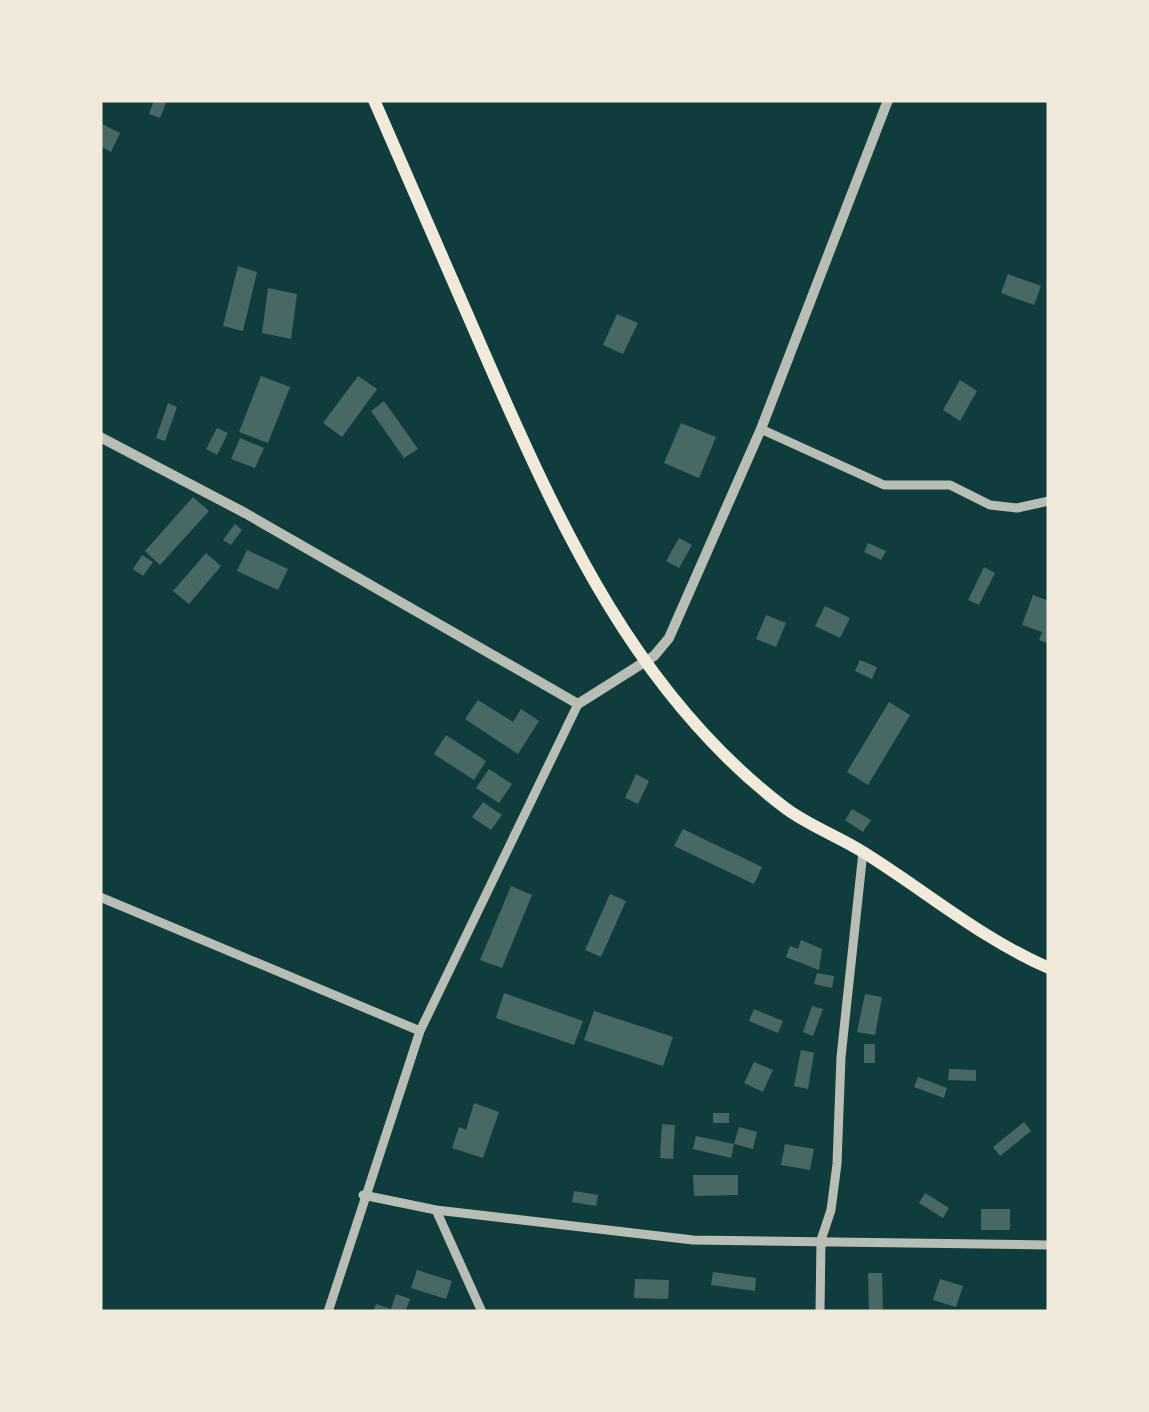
<svg xmlns="http://www.w3.org/2000/svg" width="1149" height="1412" viewBox="0 0 1149 1412" font-family="'Asap Condensed',sans-serif">
  <style>
    .building { fill: #486865 }
    .lines { fill: none; stroke-linecap: round; stroke-linejoin: round }
    .minor { stroke: #b8beb3; stroke-width: 9 }
    .tertiary { stroke: #b8beb3; stroke-width: 10 }
    .primary { stroke: #f1e9da; stroke-width: 12 }
  </style>
  <rect width="100%" height="100%" fill="#0f3d3e"/>
  <path class="building" d="M 154,100 L 167,100 L 160,118 L 149,114 Z
    M 100,123 L 120,133 L 111,152 L 100,146 Z
    M 238,266 L 257,272 L 243,331 L 223,326 Z
    M 1008,274 L 1041,286 L 1034,305 L 1001,293 Z
    M 268,288 L 297,294 L 291,339 L 262,333 Z
    M 617,314 L 638,323 L 623,354 L 603,345 Z
    M 261,376 L 290,387 L 268,443 L 239,432 Z
    M 358,376 L 377,389 L 342,437 L 323,423 Z
    M 960,380 L 977,391 L 960,421 L 943,410 Z
    M 384,401 L 418,449 L 404,458 L 371,411 Z
    M 168,403 L 177,407 L 165,441 L 156,438 Z
    M 681,423 L 716,437 L 699,478 L 664,463 Z
    M 217,428 L 228,433 L 217,455 L 206,449 Z
    M 240,438 L 264,448 L 255,468 L 231,459 Z
    M 193,497 L 209,511 L 160,565 L 145,551 Z
    M 235,524 L 242,530 L 231,545 L 223,540 Z
    M 679,538 L 692,545 L 679,568 L 666,561 Z
    M 868,543 L 886,551 L 881,560 L 864,552 Z
    M 247,550 L 288,569 L 278,590 L 237,571 Z
    M 206,553 L 221,566 L 189,604 L 173,591 Z
    M 142,555 L 153,562 L 143,576 L 133,569 Z
    M 984,567 L 995,573 L 979,605 L 968,600 Z
    M 1033,595 L 1049,601 L 1049,644 L 1039,640 L 1042,632 L 1022,625 Z
    M 825,606 L 850,618 L 840,638 L 815,626 Z
    M 766,615 L 786,623 L 776,647 L 756,639 Z
    M 860,660 L 877,667 L 872,679 L 855,671 Z
    M 478,700 L 513,722 L 521,709 L 539,721 L 518,754 L 465,719 Z
    M 889,702 L 910,715 L 868,785 L 847,772 Z
    M 446,735 L 486,761 L 474,780 L 434,754 Z
    M 489,769 L 512,784 L 499,803 L 476,788 Z
    M 636,774 L 649,781 L 638,804 L 625,798 Z
    M 483,802 L 502,815 L 491,830 L 472,817 Z
    M 852,809 L 871,820 L 863,832 L 845,820 Z
    M 683,829 L 762,867 L 754,884 L 674,846 Z
    M 511,886 L 532,895 L 502,968 L 480,960 Z
    M 610,894 L 626,901 L 601,957 L 585,950 Z
    M 801,940 L 822,949 L 819,970 L 786,957 L 790,946 L 798,949 Z
    M 817,973 L 834,976 L 832,988 L 814,984 Z
    M 504,993 L 583,1021 L 574,1045 L 496,1018 Z
    M 865,994 L 882,997 L 875,1035 L 857,1032 Z
    M 812,1006 L 823,1009 L 813,1036 L 803,1032 Z
    M 754,1009 L 783,1021 L 778,1033 L 749,1021 Z
    M 594,1011 L 673,1037 L 663,1066 L 584,1040 Z
    M 864,1044 L 875,1044 L 875,1063 L 864,1063 Z
    M 801,1050 L 814,1053 L 808,1089 L 794,1086 Z
    M 754,1062 L 773,1070 L 763,1092 L 744,1083 Z
    M 949,1069 L 976,1070 L 976,1081 L 948,1080 Z
    M 918,1077 L 947,1088 L 944,1098 L 914,1087 Z
    M 474,1103 L 499,1112 L 483,1158 L 452,1148 L 459,1127 L 466,1130 Z
    M 713,1113 L 729,1113 L 729,1123 L 713,1123 Z
    M 1024,1122 L 1031,1131 L 1000,1156 L 993,1147 Z
    M 662,1124 L 675,1125 L 673,1159 L 660,1158 Z
    M 739,1127 L 757,1132 L 753,1149 L 734,1144 Z
    M 696,1136 L 734,1144 L 731,1158 L 693,1149 Z
    M 785,1144 L 814,1149 L 810,1170 L 781,1165 Z
    M 693,1175 L 738,1175 L 738,1195 L 694,1196 Z
    M 574,1191 L 598,1195 L 596,1206 L 572,1202 Z
    M 925,1193 L 949,1208 L 943,1218 L 919,1203 Z
    M 981,1209 L 1010,1209 L 1010,1230 L 981,1230 Z
    M 417,1270 L 452,1281 L 446,1299 L 411,1288 Z
    M 713,1272 L 756,1278 L 755,1291 L 711,1285 Z
    M 868,1273 L 882,1273 L 883,1311 L 869,1311 Z
    M 635,1279 L 669,1280 L 668,1299 L 634,1298 Z
    M 940,1279 L 963,1286 L 956,1307 L 933,1300 Z
    M 396,1294 L 410,1299 L 405,1312 L 373,1312 L 376,1304 L 391,1309 Z"/>
  <g class="lines">
    <path class="minor" d="M 761,429 L 884,485 L 950,485 L 990,505 L 1017,508 L 1049,501
      M 100,897 L 420,1031
      M 363,1195 L 436,1210 L 693,1240 L 1049,1245
      M 436,1210 L 482,1312
      M 328,1312 L 420,1031 L 578,704
      M 820,1312 L 821,1240 L 831,1210 L 837,1164 L 841,1057 L 863,852"/>
    <path class="tertiary" d="M 100,437 L 245,513 L 578,704 L 654,656 L 669,638 L 761,429 L 888,100"/>
    <path class="primary" d="M 374,100 C 412,188 451,276 489,364 C 561,528 637,695 784,807 C 807,825 838,836 863,852 C 926,891 980,938 1049,968"/>
  </g>
  <rect width="1149" height="1412" fill="none" stroke="#f1e9da" stroke-width="205"/>
</svg>
